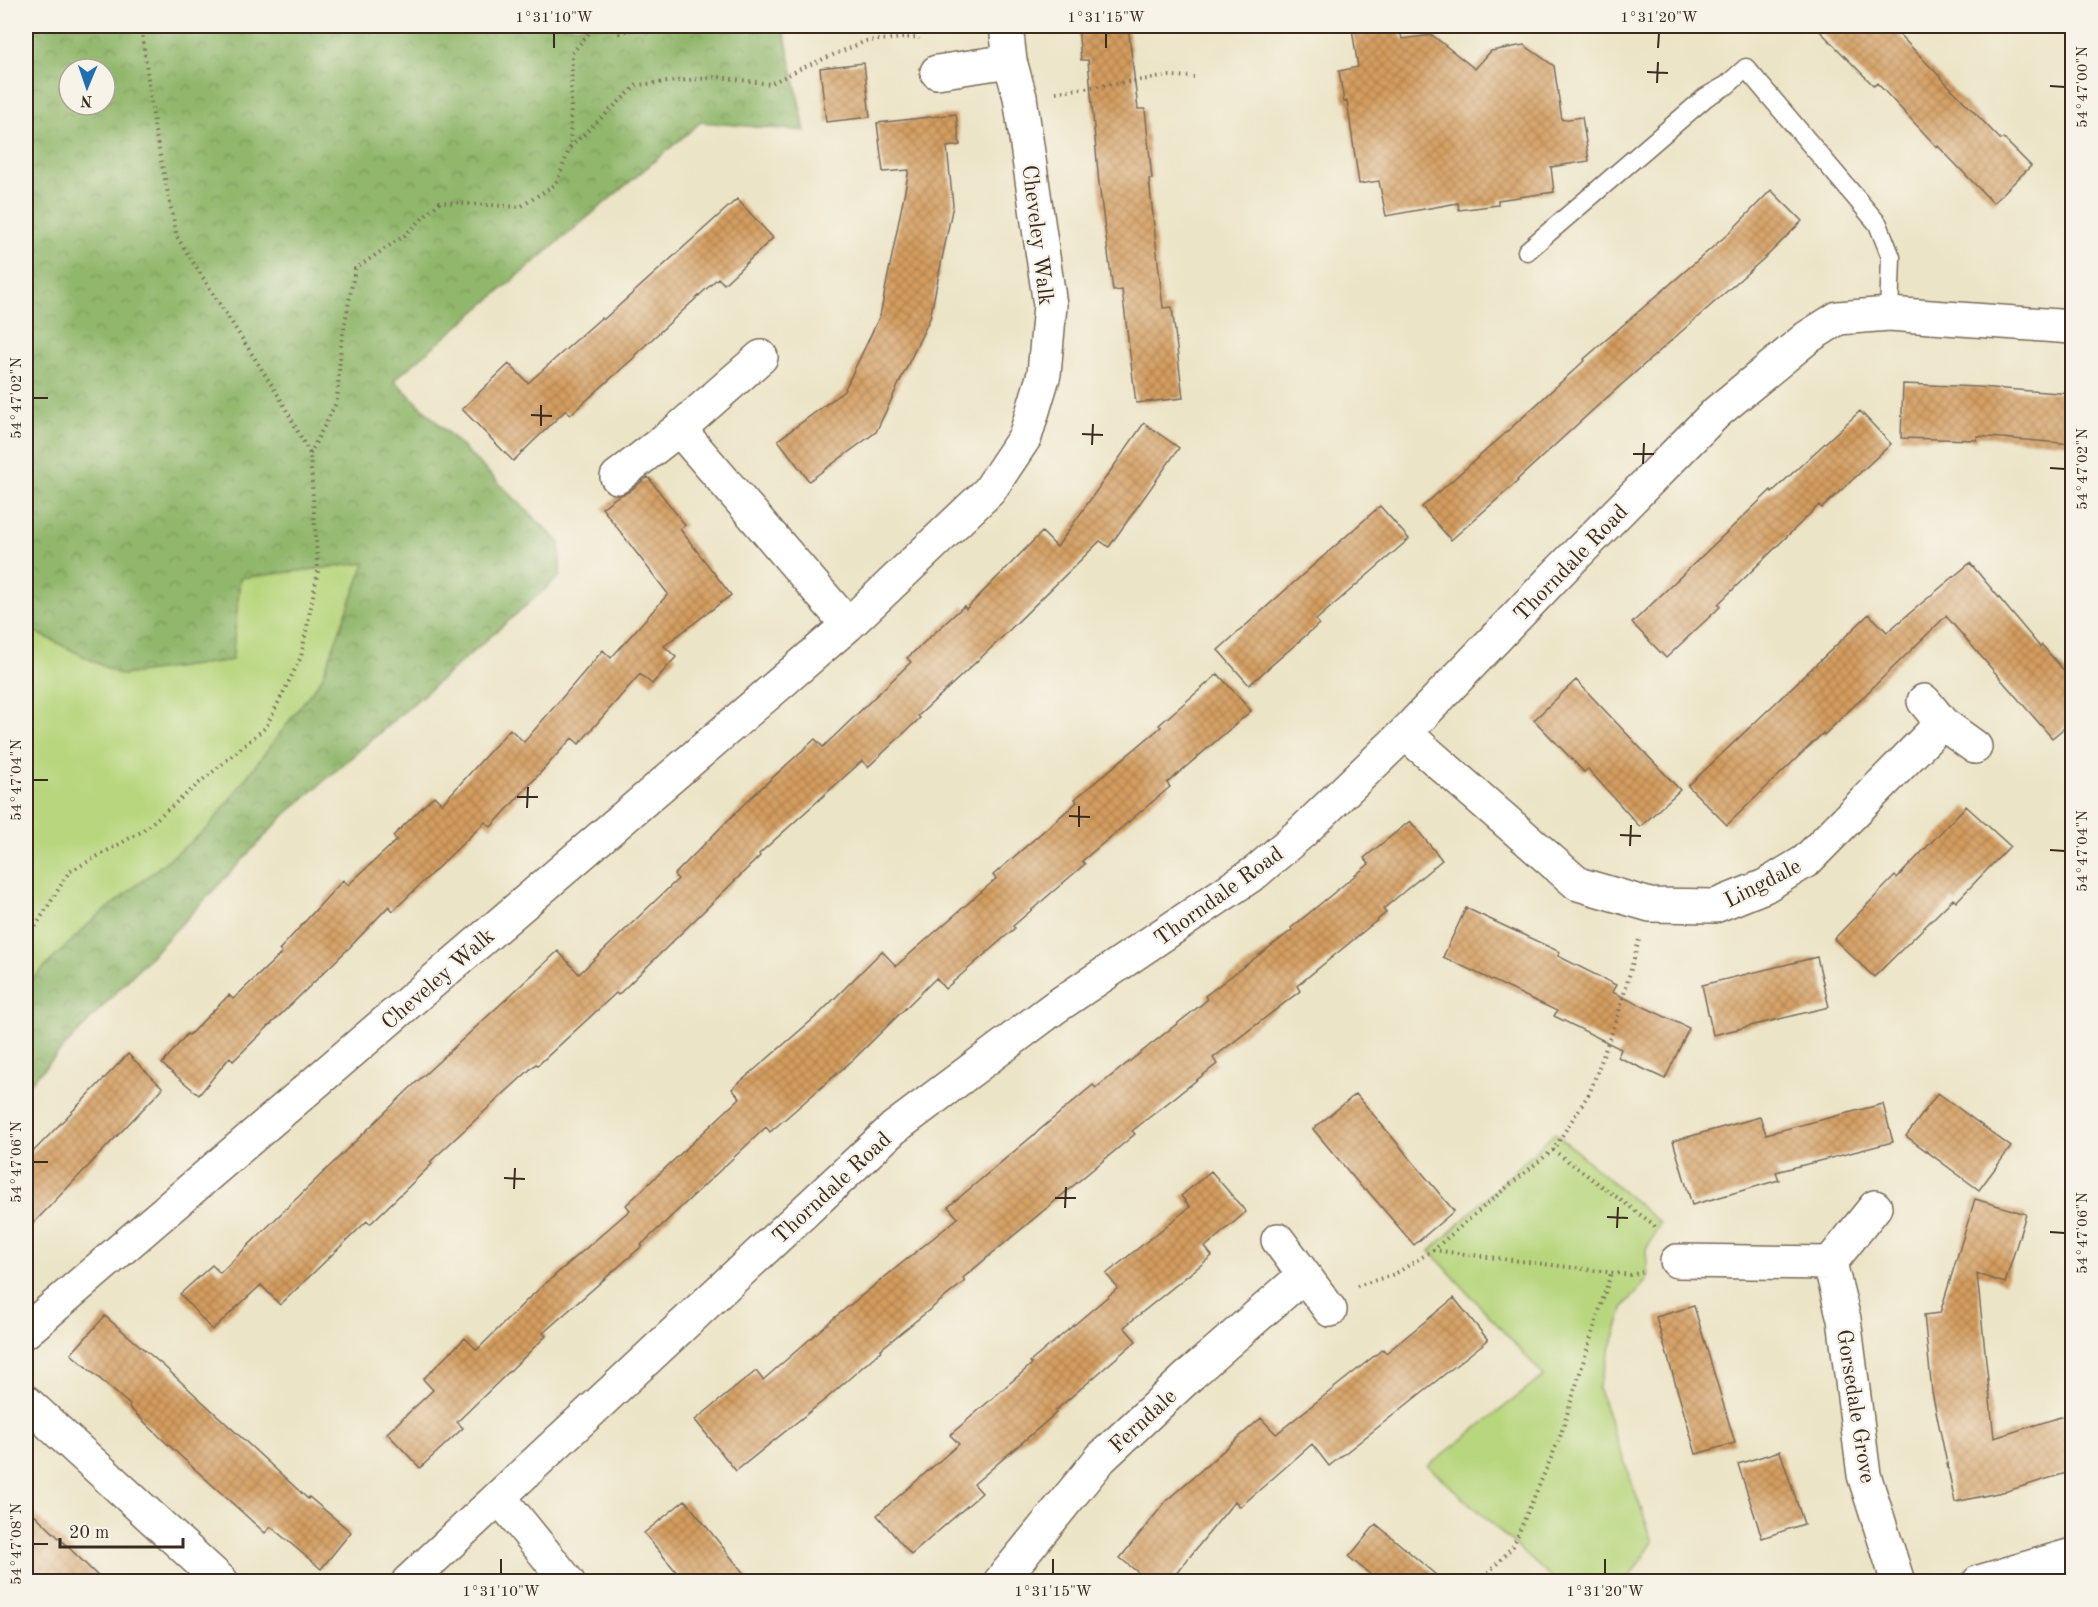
<svg xmlns="http://www.w3.org/2000/svg" width="2098" height="1607" viewBox="0 0 2098 1607" font-family="'Old Standard TT',serif">
  <style>
    .grass { fill: #b7d67d; stroke: #79804e; stroke-width: 1.5 }
    .forest { fill: url(#forest-crowns); stroke: #667045; stroke-width: 1.5; fill-rule: evenodd }
    .building { fill: url(#building-cross-hatch) }
    .lines { fill: none; stroke-linecap: round; stroke-linejoin: round }
    .service-casing { stroke: #796b59; stroke-width: 21 }
    .minor-casing { stroke: #796b59; stroke-width: 36 }
    .path { stroke: #796b59; stroke-width: 4; stroke-dasharray: 1.5 4.5; stroke-linecap: butt }
    .service { stroke: #fff; stroke-width: 18 }
    .minor { stroke: #fff; stroke-width: 33 }
    .ticks { fill: none; stroke: #3b2a1e; stroke-width: 2 }
    .labels { text-anchor: middle; stroke-width: 4.5; stroke-linejoin: round; paint-order: stroke }
    .street-label { font-size: 22px; fill: #3b2a1e; stroke: #f7f3e8 }
    .neatline { fill: none; stroke: #3b2a1e; stroke-width: 2 }
    .ticks-label { font-size: 15px; text-anchor: middle; fill: #3b2a1e }
  </style>
  <defs>
    <pattern id="forest-crowns" width="20" height="18" patternUnits="userSpaceOnUse" patternTransform="scale(1.5)"><rect width="20" height="18" fill="#91b76c"/><path d="M2 6a3 3 0 1 1 6 0M12 15a3 3 0 1 1 6 0" fill="none" stroke="#789558"/></pattern>
    <pattern id="building-cross-hatch" width="8" height="8" patternUnits="userSpaceOnUse" patternTransform="scale(1.5)"><rect width="8" height="8" fill="#d49d5f"/><path d="M0 0l8 8M0 8l8-8" fill="none" stroke="#ad804e"/></pattern>
  </defs>
  <rect width="100%" height="100%" fill="#f7f3e8"/>
  <filter id="ink" filterUnits="userSpaceOnUse"><feTurbulence type="fractalNoise" baseFrequency=".0167" numOctaves="2"/><feDisplacementMap in="SourceGraphic" scale="12" xChannelSelector="R" yChannelSelector="G"/><feConvolveMatrix kernelMatrix="1 2 1 2 8 2 1 2 1" color-interpolation-filters="sRGB"/></filter>
  <filter id="wash" filterUnits="userSpaceOnUse"><feTurbulence type="fractalNoise" baseFrequency=".008" numOctaves="4" result="noise"/><feDisplacementMap in="SourceGraphic" scale="24" xChannelSelector="R" yChannelSelector="G"/><feGaussianBlur stdDeviation="1.35" result="paint"/><feColorMatrix in="noise" values="0 0 0 0 0 0 0 0 0 0 0 0 0 0 0 0 0 1.4 0 .05"/><feComposite in="paint" operator="in"/></filter>
  <g filter="url(#wash)">
    <rect width="100%" height="100%" fill="#ece4c6"/>
    <path class="grass" d="M 366,562 L 322,678 L 208,828 L 92,921 L 26,985 L 26,627 L 121,675 L 232,660 L 240,578 Z
      M 1555,1133 L 1660,1223 L 1646,1250 L 1648,1279 L 1624,1306 L 1598,1388 L 1653,1542 L 1627,1581 L 1555,1581 L 1428,1466 L 1544,1376 L 1430,1251 Z"/>
    <path class="forest" d="M 26,26 L 642,26 L 644,29 L 646,26 L 783,26 L 805,131 L 701,122 L 394,380 L 560,543 L 560,576 L 286,814 L 26,1087 L 26,985 L 92,921 L 208,828 L 322,678 L 365,563 L 240,578 L 232,660 L 121,675 L 26,627 ZM 69,69 L 105,69 L 105,105 L 69,105 Z"/>
    <g id="blocks">
      <path class="building" d="M 1078,26 L 1128,26 L 1138,109 L 1145,109 L 1152,179 L 1149,179 L 1163,308 L 1172,307 L 1183,398 L 1136,403 L 1122,290 L 1113,291 L 1099,184 L 1088,60 L 1081,60 Z
        M 1373,26 L 1399,26 L 1402,39 L 1432,35 L 1475,69 L 1491,51 L 1524,45 L 1554,66 L 1562,120 L 1582,117 L 1589,161 L 1551,167 L 1554,192 L 1498,200 L 1498,205 L 1459,210 L 1458,203 L 1386,216 L 1379,181 L 1359,184 L 1347,101 L 1344,102 L 1339,71 L 1358,67 L 1352,29 Z
        M 1815,26 L 1891,26 L 2001,140 L 2003,138 L 2031,166 L 1993,203 L 1938,146 L 1937,147 L 1877,83 L 1874,86 Z
        M 864,63 L 870,117 L 826,122 L 820,68 Z
        M 956,114 L 960,145 L 947,147 L 953,205 L 930,318 L 876,432 L 809,481 L 778,440 L 844,391 L 880,316 L 909,170 L 883,172 L 877,123 Z
        M 1771,190 L 1802,221 L 1770,253 L 1594,409 L 1517,480 L 1518,481 L 1451,540 L 1422,507 L 1500,438 L 1585,360 L 1584,359 L 1729,233 Z
        M 737,199 L 773,238 L 724,284 L 718,278 L 635,355 L 636,356 L 570,415 L 566,410 L 513,461 L 462,409 L 509,364 L 528,383 L 601,318 L 603,320 Z
        M 1903,384 L 1978,387 L 2073,394 L 2073,444 L 1977,436 L 1977,440 L 1901,438 Z
        M 1860,411 L 1891,444 L 1822,508 L 1819,505 L 1718,604 L 1720,607 L 1666,658 L 1632,623 L 1771,490 L 1772,492 Z
        M 1144,423 L 1179,448 L 1109,547 L 1100,541 L 988,651 L 918,716 L 920,718 L 868,767 L 862,761 L 759,854 L 760,856 L 618,995 L 616,993 L 538,1065 L 536,1064 L 486,1110 L 430,1162 L 432,1164 L 370,1224 L 367,1221 L 280,1305 L 261,1285 L 212,1330 L 180,1294 L 212,1265 L 220,1273 L 408,1090 L 558,951 L 579,974 L 678,879 L 674,875 L 748,800 L 815,739 L 823,747 L 911,662 L 907,658 L 964,606 L 966,609 L 1042,532 L 1057,547 Z
        M 648,477 L 685,525 L 680,529 L 731,595 L 664,646 L 676,657 L 652,684 L 640,674 L 579,744 L 572,738 L 491,827 L 485,822 L 393,911 L 389,906 L 350,947 L 233,1061 L 230,1057 L 199,1095 L 162,1064 L 187,1034 L 189,1035 L 229,995 L 233,999 L 282,953 L 279,950 L 343,880 L 348,885 L 397,840 L 393,836 L 434,796 L 442,804 L 510,729 L 524,742 L 603,650 L 611,658 L 668,594 L 602,508 L 618,496 L 628,492 Z
        M 1380,506 L 1409,539 L 1316,620 L 1319,624 L 1249,685 L 1218,650 Z
        M 1970,563 L 2040,647 L 2042,645 L 2073,681 L 2073,721 L 2052,738 L 1946,616 L 1824,735 L 1823,733 L 1727,825 L 1688,786 L 1869,614 L 1887,632 Z
        M 1218,674 L 1251,711 L 1167,783 L 1170,787 L 1082,861 L 1085,864 L 1013,926 L 1015,928 L 945,989 L 936,978 L 855,1058 L 770,1132 L 766,1127 L 641,1245 L 642,1246 L 543,1333 L 546,1336 L 457,1422 L 463,1428 L 420,1468 L 387,1433 L 433,1390 L 423,1379 L 465,1338 L 477,1350 L 530,1297 L 630,1210 L 626,1205 L 740,1098 L 732,1089 L 819,1014 L 882,951 L 896,966 L 996,879 L 993,875 L 1077,802 L 1075,799 L 1161,727 L 1159,725 Z
        M 1576,680 L 1680,790 L 1640,827 L 1588,769 L 1584,772 L 1534,720 Z
        M 1966,806 L 2010,846 L 1956,902 L 1953,899 L 1874,977 L 1834,939 L 1895,876 L 1897,878 Z
        M 1410,821 L 1442,860 L 1383,909 L 1386,913 L 1297,986 L 1300,991 L 1213,1058 L 1217,1064 L 1132,1131 L 1135,1134 L 963,1278 L 965,1281 L 881,1349 L 882,1350 L 827,1398 L 736,1471 L 695,1420 L 756,1371 L 763,1380 L 834,1318 L 958,1218 L 948,1207 L 1093,1085 L 1096,1088 L 1207,1000 L 1205,996 L 1292,930 L 1291,928 L 1369,864 L 1364,858 Z
        M 1466,908 L 1560,952 L 1558,956 L 1616,985 L 1612,992 L 1689,1028 L 1665,1079 L 1618,1057 L 1621,1049 L 1554,1016 L 1557,1011 L 1443,957 Z
        M 1817,957 L 1829,1007 L 1713,1035 L 1702,985 Z
        M 128,1054 L 163,1088 L 26,1231 L 26,1159 Z
        M 1938,1093 L 2011,1147 L 1979,1190 L 1906,1136 Z
        M 1356,1094 L 1454,1211 L 1414,1245 L 1366,1189 L 1364,1190 L 1313,1129 Z
        M 1883,1104 L 1893,1142 L 1776,1172 L 1779,1180 L 1692,1205 L 1673,1141 L 1760,1117 L 1766,1134 Z
        M 1211,1171 L 1246,1212 L 1205,1247 L 1212,1256 L 1124,1327 L 1136,1341 L 1055,1411 L 1056,1413 L 974,1484 L 982,1493 L 911,1555 L 877,1515 L 959,1444 L 950,1435 L 1032,1364 L 1030,1362 L 1118,1288 L 1106,1274 L 1190,1207 L 1181,1196 Z
        M 1975,1199 L 2026,1214 L 2005,1283 L 1977,1274 L 1994,1438 L 2073,1413 L 2073,1471 L 2007,1491 L 1955,1502 L 1932,1392 L 1924,1315 L 1940,1313 Z
        M 1454,1298 L 1488,1340 L 1329,1466 L 1312,1444 L 1240,1507 L 1235,1501 L 1170,1581 L 1149,1581 L 1120,1558 L 1167,1500 L 1261,1418 L 1276,1434 L 1383,1349 L 1386,1353 Z
        M 1694,1306 L 1735,1443 L 1696,1454 L 1656,1317 Z
        M 105,1316 L 166,1368 L 308,1499 L 309,1497 L 351,1532 L 321,1569 L 271,1527 L 265,1533 L 162,1439 L 129,1407 L 130,1405 L 71,1354 Z
        M 1780,1451 L 1804,1524 L 1762,1538 L 1738,1464 Z
        M 685,1500 L 750,1581 L 684,1581 L 644,1533 Z
        M 26,1506 L 103,1581 L 26,1581 Z
        M 1376,1524 L 1443,1581 L 1378,1581 L 1349,1557 Z"/>
    </g>
  </g>
  <g filter="url(#ink)">
    <use href="#blocks" fill-opacity="0" stroke="#796b59" stroke-width="1.5"/>
    <g class="lines">
      <defs>
        <path id="service" d="M 1527,251 L 1706,97 L 1727,85 L 1746,68 L 1878,224 L 1891,257 L 1889,314"/>
        <path id="minor" d="M 937,72 L 1010,61
          M 679,429 L 848,625
          M 617,477 L 679,429 L 761,357
          M 1924,701 L 1942,723 L 1975,747
          M 1405,733 L 1578,884 L 1650,905 L 1715,906 L 1765,886 L 1806,861 L 1942,723
          M 1278,1240 L 1330,1310
          M 1677,1261 L 1830,1263 L 1875,1207
          M 1830,1263 L 1844,1319 L 1864,1475 L 1898,1582
          M 26,1331 L 848,625 L 989,491 L 1025,437 L 1044,374 L 1050,305 L 1020,97 L 1010,61 L 1006,26
          M 26,1402 L 222,1582
          M 500,1498 L 568,1582
          M 408,1582 L 894,1128 L 1054,1008 L 1256,872 L 1301,833 L 1405,733 L 1558,573 L 1717,412 L 1808,337 L 1838,318 L 1889,314 L 2072,327
          M 1000,1582 L 1101,1458 L 1191,1374 L 1303,1276
          M 1979,1582 L 2072,1555"/>
      </defs>
      <use href="#service" class="service-casing"/>
      <use href="#minor" class="minor-casing"/>
      <path class="path" d="M 609,26 L 619,33 L 643,26
        M 1056,92 L 1170,76 L 1194,77
        M 570,147 L 637,85 L 719,77 L 770,84 L 802,68 L 866,41 L 917,37 L 919,39
        M 310,454 L 337,401 L 341,344 L 355,269 L 405,235 L 440,202 L 520,207 L 556,184 L 570,147 L 572,53 L 595,26
        M 26,942 L 69,872 L 141,832 L 266,727 L 301,657 L 318,571 L 310,454 L 280,398 L 177,237 L 155,131 L 141,26
        M 1553,1150 L 1653,1224 L 1657,1230
        M 1433,1250 L 1631,1275 L 1642,1272
        M 1357,1286 L 1395,1274 L 1433,1250 L 1501,1192 L 1553,1150 L 1590,1092 L 1619,1012 L 1639,940
        M 1480,1582 L 1513,1546 L 1560,1437 L 1611,1273"/>
      <use href="#service" class="service"/>
      <use href="#minor" class="minor"/>
    </g>
  </g>
  <path class="ticks" d="M 554,48 L 554,33M 1106,48 L 1106,33M 1658,48 L 1659,33M 1647,72 L 1668,73M 1657,83 L 1658,62M 2050,86 L 2065,87M 33,398 L 48,398M 531,415 L 552,416M 541,426 L 541,405M 1082,434 L 1103,435M 1092,445 L 1093,424M 1633,454 L 1654,454M 1643,464 L 1644,443M 2050,468 L 2065,469M 33,780 L 48,780M 517,797 L 538,797M 527,808 L 528,787M 1069,816 L 1090,817M 1079,827 L 1079,806M 1620,835 L 1641,836M 1630,846 L 1631,825M 2050,850 L 2065,851M 33,1162 L 48,1162M 504,1178 L 525,1179M 514,1189 L 515,1168M 1055,1198 L 1076,1198M 1065,1208 L 1066,1187M 1607,1217 L 1628,1218M 1617,1228 L 1618,1207M 2050,1232 L 2065,1233M 33,1544 L 48,1544M 501,1574 L 501,1559M 1053,1574 L 1053,1559M 1605,1574 L 1605,1559"/>
  <g class="labels">
    <g class="street-label">
      <text transform="translate(1039 235) rotate(83)" y="8">Cheveley Walk</text>
      <text transform="translate(1570 562) rotate(-46)" y="8">Thorndale Road</text>
      <text transform="translate(1762 882) rotate(-27)" y="8">Lingdale</text>
      <text transform="translate(1218 895) rotate(-36)" y="8">Thorndale Road</text>
      <text transform="translate(437 978) rotate(-41)" y="8">Cheveley Walk</text>
      <text transform="translate(831 1187) rotate(-43)" y="8">Thorndale Road</text>
      <text transform="translate(1857 1406) rotate(81)" y="8">Gorsedale Grove</text>
      <text transform="translate(1142 1420) rotate(-43)" y="8">Ferndale</text>
    </g>
  </g>
  <rect width="2098" height="1607" fill="none" stroke="#f7f3e8" stroke-width="66"/>
  <g transform="translate(87 87) rotate(182)"><circle r="28" fill="#f7f3e8" stroke="#aca397" stroke-width="1.5"/>
  <path d="M0-4.5L10 22L0 15L-10 22Z" fill="#1f6fb2"/>
  <text y="-9" font-size="16" font-weight="bold" text-anchor="middle" fill="#3b2a1e">N</text>
  </g>
  <path d="M60 1538v9h123v-9" fill="none" stroke="#3b2a1e" stroke-width="3"/>
  <text x="69" y="1538" font-size="18" fill="#3b2a1e" stroke="#f7f3e8" stroke-width="4.5" paint-order="stroke">20 m</text>
  <rect x="33" y="33" width="2032" height="1541" class="neatline"/>
  <g class="ticks-label">
    <text x="554" y="22">1°31'10"W</text>
    <text x="1106" y="22">1°31'15"W</text>
    <text x="1659" y="22">1°31'20"W</text>
    <text transform="translate(2082 87) rotate(-90)" y="5">54°47'00"N</text>
    <text transform="translate(16 398) rotate(-90)" y="5">54°47'02"N</text>
    <text transform="translate(2082 469) rotate(-90)" y="5">54°47'02"N</text>
    <text transform="translate(16 780) rotate(-90)" y="5">54°47'04"N</text>
    <text transform="translate(2082 851) rotate(-90)" y="5">54°47'04"N</text>
    <text transform="translate(16 1162) rotate(-90)" y="5">54°47'06"N</text>
    <text transform="translate(2082 1233) rotate(-90)" y="5">54°47'06"N</text>
    <text transform="translate(16 1544) rotate(-90)" y="5">54°47'08"N</text>
    <text x="501" y="1596">1°31'10"W</text>
    <text x="1053" y="1596">1°31'15"W</text>
    <text x="1605" y="1596">1°31'20"W</text>
  </g>
</svg>
